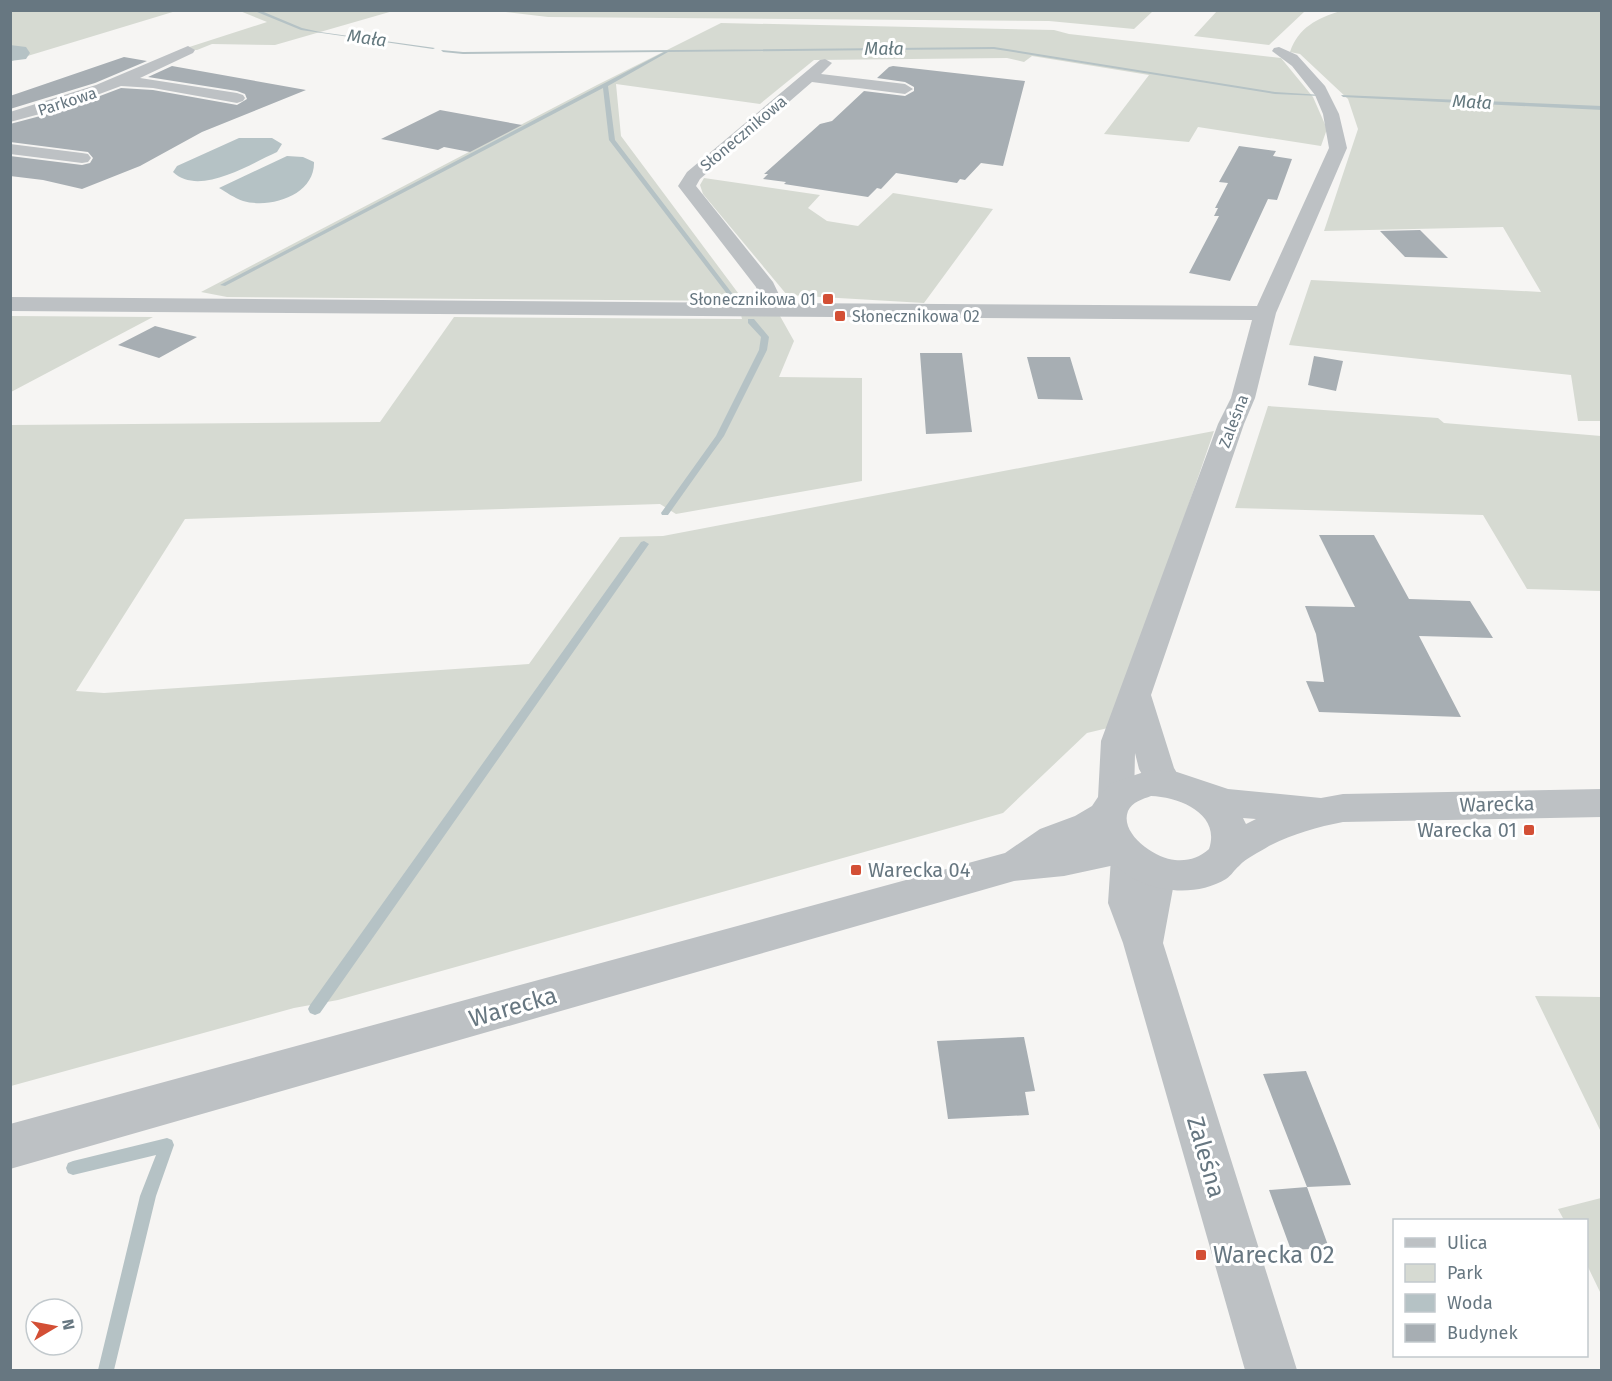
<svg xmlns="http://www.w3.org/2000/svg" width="1612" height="1381" viewBox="0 0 1612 1381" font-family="'Fira Sans',sans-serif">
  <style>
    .green { fill: #d6dad2 }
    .water { fill: #b5c2c5 }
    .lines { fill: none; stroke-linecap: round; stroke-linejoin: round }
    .stream { fill: #b5c2c5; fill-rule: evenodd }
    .river { fill: #b5c2c5; fill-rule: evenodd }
    .building { fill: #a7aeb3 }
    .minor { fill: #bdc1c4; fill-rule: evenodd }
    .tertiary { fill: #bdc1c4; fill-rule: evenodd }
    .poi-dot { fill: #d34f35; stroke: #fff; stroke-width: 2 }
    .labels { text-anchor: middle; stroke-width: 6; stroke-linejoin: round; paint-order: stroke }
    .far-street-label { font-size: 16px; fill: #677781; stroke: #fff }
    .far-poi-label { font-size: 16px; fill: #677781; stroke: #fff; text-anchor: end }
    .far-water-label { font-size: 18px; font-style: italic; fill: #63787e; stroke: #fff }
    .street-label { font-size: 20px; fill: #677781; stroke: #fff }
    .poi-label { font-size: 20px; fill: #677781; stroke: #fff; text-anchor: end }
    .near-street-label { font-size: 24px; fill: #677781; stroke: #fff }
    .near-poi-label { font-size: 24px; fill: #677781; stroke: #fff; text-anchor: start }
  </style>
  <rect width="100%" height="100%" fill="#f6f5f3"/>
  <path class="green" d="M 11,10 L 176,10 L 176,11 L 11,61 Z
    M 240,11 L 393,11 L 275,45 L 212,44 L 197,50 L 180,50 L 267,22 Z
    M 497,11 L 1153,10 L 1153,11 L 1134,29 L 1049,21 L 548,17 Z
    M 1217,11 L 1217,10 L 1310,11 L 1304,12 L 1269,45 L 1194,36 Z
    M 1341,11 L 1601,11 L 1601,421 L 1578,421 L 1571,375 L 1289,345 L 1311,280 L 1541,292 L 1503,227 L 1324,231 L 1358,129 L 1348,99 L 1300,54 L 1290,52 C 1298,28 1317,18 1341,11 Z
    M 721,23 L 1054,30 L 1069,34 L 1281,58 L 1313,97 L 1327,129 L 1321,146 L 1198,127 L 1189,142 L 1104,134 L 1149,75 L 1032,56 L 1024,62 L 1007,58 L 814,60 L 760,104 L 616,84 L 621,136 L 744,301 L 227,297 L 201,292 L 597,85 Z
    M 704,178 L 820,195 L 808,208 L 827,221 L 858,226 L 893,193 L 993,209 L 924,303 L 787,295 L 703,194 L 700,185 Z
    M 741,315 L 780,316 L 794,341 L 779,377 L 862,378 L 862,481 L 676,514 L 660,504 L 185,519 L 76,691 L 104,693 L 529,664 L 620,537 L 663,536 L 1214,431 L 1112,727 L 1087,733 L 1003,813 L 338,1000 L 294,1008 L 11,1086 L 11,425 L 380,422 L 454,317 L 742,319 Z
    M 11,316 L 153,317 L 11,392 Z
    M 1268,406 L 1438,418 L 1444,423 L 1601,436 L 1601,591 L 1527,589 L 1483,515 L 1235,508 Z
    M 1535,996 L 1601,997 L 1601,1132 Z
    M 1601,1198 L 1602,1198 L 1601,1294 L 1587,1265 L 1586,1220 L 1564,1220 L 1558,1209 Z"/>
  <path class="water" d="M 239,138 L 272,138 L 282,144 L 277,152 C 250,164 199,197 173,172 L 177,166 Z
    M 287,156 L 303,157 L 314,162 C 315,195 271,209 243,201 C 234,198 226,192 219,188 Z"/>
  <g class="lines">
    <path class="stream" d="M 252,10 L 259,10 L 302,28 L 320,32 L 435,48 L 433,49 L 301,30 Z
      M 994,47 L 1275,92 L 1322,95 L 1320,96 L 1275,94 L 994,49 L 668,52 L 608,86 L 615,140 L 738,301 L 738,303 L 734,303 L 609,140 L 603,88 L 225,286 L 220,285 L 664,52 L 463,54 L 443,52 L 441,50 L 463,52 Z
      M 1341,95 L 1602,106 L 1602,110 L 1343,97 Z
      M 748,319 L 754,319 L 769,337 L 767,350 L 724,436 L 668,515 L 662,515 L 661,513 L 716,436 L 759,350 L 761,337 L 748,323 Z
      M 644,541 L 649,544 L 320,1013 L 315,1015 L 310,1013 L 308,1009 L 310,1005 L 641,542 Z
      M 167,1138 L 172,1140 L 174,1145 L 156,1196 L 114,1370 L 98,1370 L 140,1196 L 156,1155 L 73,1175 L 68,1173 L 66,1168 L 68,1163 L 73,1161 Z"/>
    <path class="river" d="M 10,45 L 26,47 L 30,53 L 26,59 L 10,61 Z"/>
  </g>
  <path class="building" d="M 124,57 L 147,61 L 95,83 L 10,109 L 10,96 Z
    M 172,66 L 306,90 L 202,132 L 140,166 L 82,189 L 43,180 L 10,176 L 10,156 L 82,165 L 90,163 L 93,158 L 88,152 L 10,142 L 10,124 L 63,110 L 121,88 L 153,90 L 237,105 L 247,99 L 245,94 L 237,91 L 148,77 Z
    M 893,66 L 1025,81 L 1003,166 L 981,163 L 965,180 L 960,179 L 957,183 L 896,173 L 881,189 L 877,188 L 868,197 L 784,184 L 786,182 L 763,179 L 768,174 L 764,174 L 820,124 L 832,121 L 864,91 L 905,96 L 914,91 L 914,87 L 905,82 L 877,78 L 889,67 Z
    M 440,110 L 522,125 L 470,152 L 444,147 L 438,150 L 381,139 Z
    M 1239,146 L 1276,151 L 1273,156 L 1292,159 L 1277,200 L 1268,199 L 1230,281 L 1189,273 L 1219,216 L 1214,216 L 1218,208 L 1215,208 L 1228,183 L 1219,182 Z
    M 1420,230 L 1448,258 L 1405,257 L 1380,231 Z
    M 155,326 L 197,337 L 159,358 L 118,345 Z
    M 920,353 L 962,353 L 972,432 L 926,434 Z
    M 1314,356 L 1343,361 L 1336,391 L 1308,385 Z
    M 1027,357 L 1070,357 L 1083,400 L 1038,399 Z
    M 1319,535 L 1374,535 L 1409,599 L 1470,601 L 1493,638 L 1419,636 L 1461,717 L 1319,712 L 1306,681 L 1324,682 L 1316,634 L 1305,606 L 1355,607 Z
    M 1024,1037 L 1035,1091 L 1025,1092 L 1029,1115 L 948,1119 L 937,1041 Z
    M 1306,1071 L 1336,1146 L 1351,1185 L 1307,1187 L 1263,1074 Z
    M 1307,1187 L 1329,1248 L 1291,1250 L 1269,1190 Z"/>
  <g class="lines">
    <path class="minor" d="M 188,46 L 195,50 L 193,53 L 140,78 L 237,93 L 243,95 L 245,98 L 243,101 L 237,103 L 153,88 L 121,86 L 62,108 L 10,122 L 10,112 L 96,85 Z
      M 1279,47 L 1297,55 L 1325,86 L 1339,114 L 1347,148 L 1276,313 L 1255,398 L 1244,424 L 1151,695 L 1174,768 L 1183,783 L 1178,792 L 1165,796 L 1152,792 L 1139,769 L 1135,753 L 1134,798 L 1129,808 L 1116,812 L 1103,808 L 1098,798 L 1101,741 L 1218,424 L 1231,398 L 1252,320 L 10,311 L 10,297 L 761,303 L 756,287 L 678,186 L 687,172 L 820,60 L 825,59 L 832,63 L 821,74 L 905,84 L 913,89 L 905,94 L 812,82 L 700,179 L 696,186 L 773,282 L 783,303 L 1257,306 L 1329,148 L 1323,114 L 1315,95 L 1292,66 L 1272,51 L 1274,48 Z
      M 10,144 L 82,153 L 88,154 L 91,158 L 88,162 L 82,163 L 10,154 Z
      M 1130,843 L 1143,847 L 1149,859 L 1157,857 L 1171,861 L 1176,872 L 1163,943 L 1297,1370 L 1245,1370 L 1123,943 L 1108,903 L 1111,858 L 1117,847 Z"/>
    <path class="tertiary" d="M 1150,770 L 1177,772 L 1228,789 L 1321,798 L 1343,794 L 1602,789 L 1602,817 L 1343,822 C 1317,827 1293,834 1269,846 C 1260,852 1246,858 1239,866 C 1234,870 1232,875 1226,879 C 1193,899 1143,892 1115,865 L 1064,876 L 1014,881 L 10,1169 L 10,1124 L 1005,853 L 1040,829 L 1075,816 L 1092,806 L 1098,797 L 1111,783 ZM 1151,796 C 1180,797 1221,814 1209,849 C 1199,858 1189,861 1175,860 C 1156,859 1119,834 1128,811 C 1132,802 1143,799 1151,796 ZM 1243,818 L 1256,819 L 1246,824 Z"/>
  </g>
  <g class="poi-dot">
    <rect x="822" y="293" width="12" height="12" rx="3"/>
    <rect x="834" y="310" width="12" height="12" rx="3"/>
    <rect x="1523" y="824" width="12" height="12" rx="3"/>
    <rect x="850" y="864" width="12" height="12" rx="3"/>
    <rect x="1195" y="1249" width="12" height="12" rx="3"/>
  </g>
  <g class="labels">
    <g class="far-street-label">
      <text transform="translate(67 101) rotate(-18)" y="6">Parkowa</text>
      <text transform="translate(743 133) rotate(-40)" y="6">Słonecznikowa</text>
      <text transform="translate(1233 421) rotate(-69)" y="6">Zaleśna</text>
    </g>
    <g class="far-poi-label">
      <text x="816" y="305">Słonecznikowa 01</text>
      <text x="852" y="322" text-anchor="start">Słonecznikowa 02</text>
    </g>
    <g class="far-water-label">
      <text transform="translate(367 38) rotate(8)" y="6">Mała</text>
      <text x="884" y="55">Mała</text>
      <text transform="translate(1472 102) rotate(3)" y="6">Mała</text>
    </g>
    <g class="street-label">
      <text transform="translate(1497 804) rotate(-1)" y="7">Warecka</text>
    </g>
    <g class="poi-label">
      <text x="1517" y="837">Warecka 01</text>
      <text x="868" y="877" text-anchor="start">Warecka 04</text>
    </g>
    <g class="near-street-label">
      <text transform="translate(513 1007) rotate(-16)" y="8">Warecka</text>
      <text transform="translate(1206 1157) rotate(74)" y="8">Zaleśna</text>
    </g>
    <g class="near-poi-label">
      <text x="1213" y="1263">Warecka 02</text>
    </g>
  </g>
  <rect width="1612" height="1381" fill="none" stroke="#677781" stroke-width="24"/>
  <rect x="1393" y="1219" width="195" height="138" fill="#ffffff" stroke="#c2c9cd" stroke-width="1.5"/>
  <rect x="1405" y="1238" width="30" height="9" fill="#bdc1c4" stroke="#c2c9cd" stroke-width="1.5"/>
  <text x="1447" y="1249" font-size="18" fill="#677781">Ulica</text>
  <rect x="1405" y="1264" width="30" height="18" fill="#d6dad2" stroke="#c2c9cd" stroke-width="1.5"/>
  <text x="1447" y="1279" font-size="18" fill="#677781">Park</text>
  <rect x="1405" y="1294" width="30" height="18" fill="#b5c2c5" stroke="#c2c9cd" stroke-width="1.5"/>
  <text x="1447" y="1309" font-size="18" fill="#677781">Woda</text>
  <rect x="1405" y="1324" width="30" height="18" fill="#a7aeb3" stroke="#c2c9cd" stroke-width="1.5"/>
  <text x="1447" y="1339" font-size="18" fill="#677781">Budynek</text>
  <g transform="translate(54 1327) rotate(80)"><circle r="28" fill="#ffffff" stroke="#c2c9cd" stroke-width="1.5"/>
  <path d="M0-4.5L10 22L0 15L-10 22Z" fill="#d34f35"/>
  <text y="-9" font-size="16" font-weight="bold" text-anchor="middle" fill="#677781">N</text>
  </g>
</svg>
